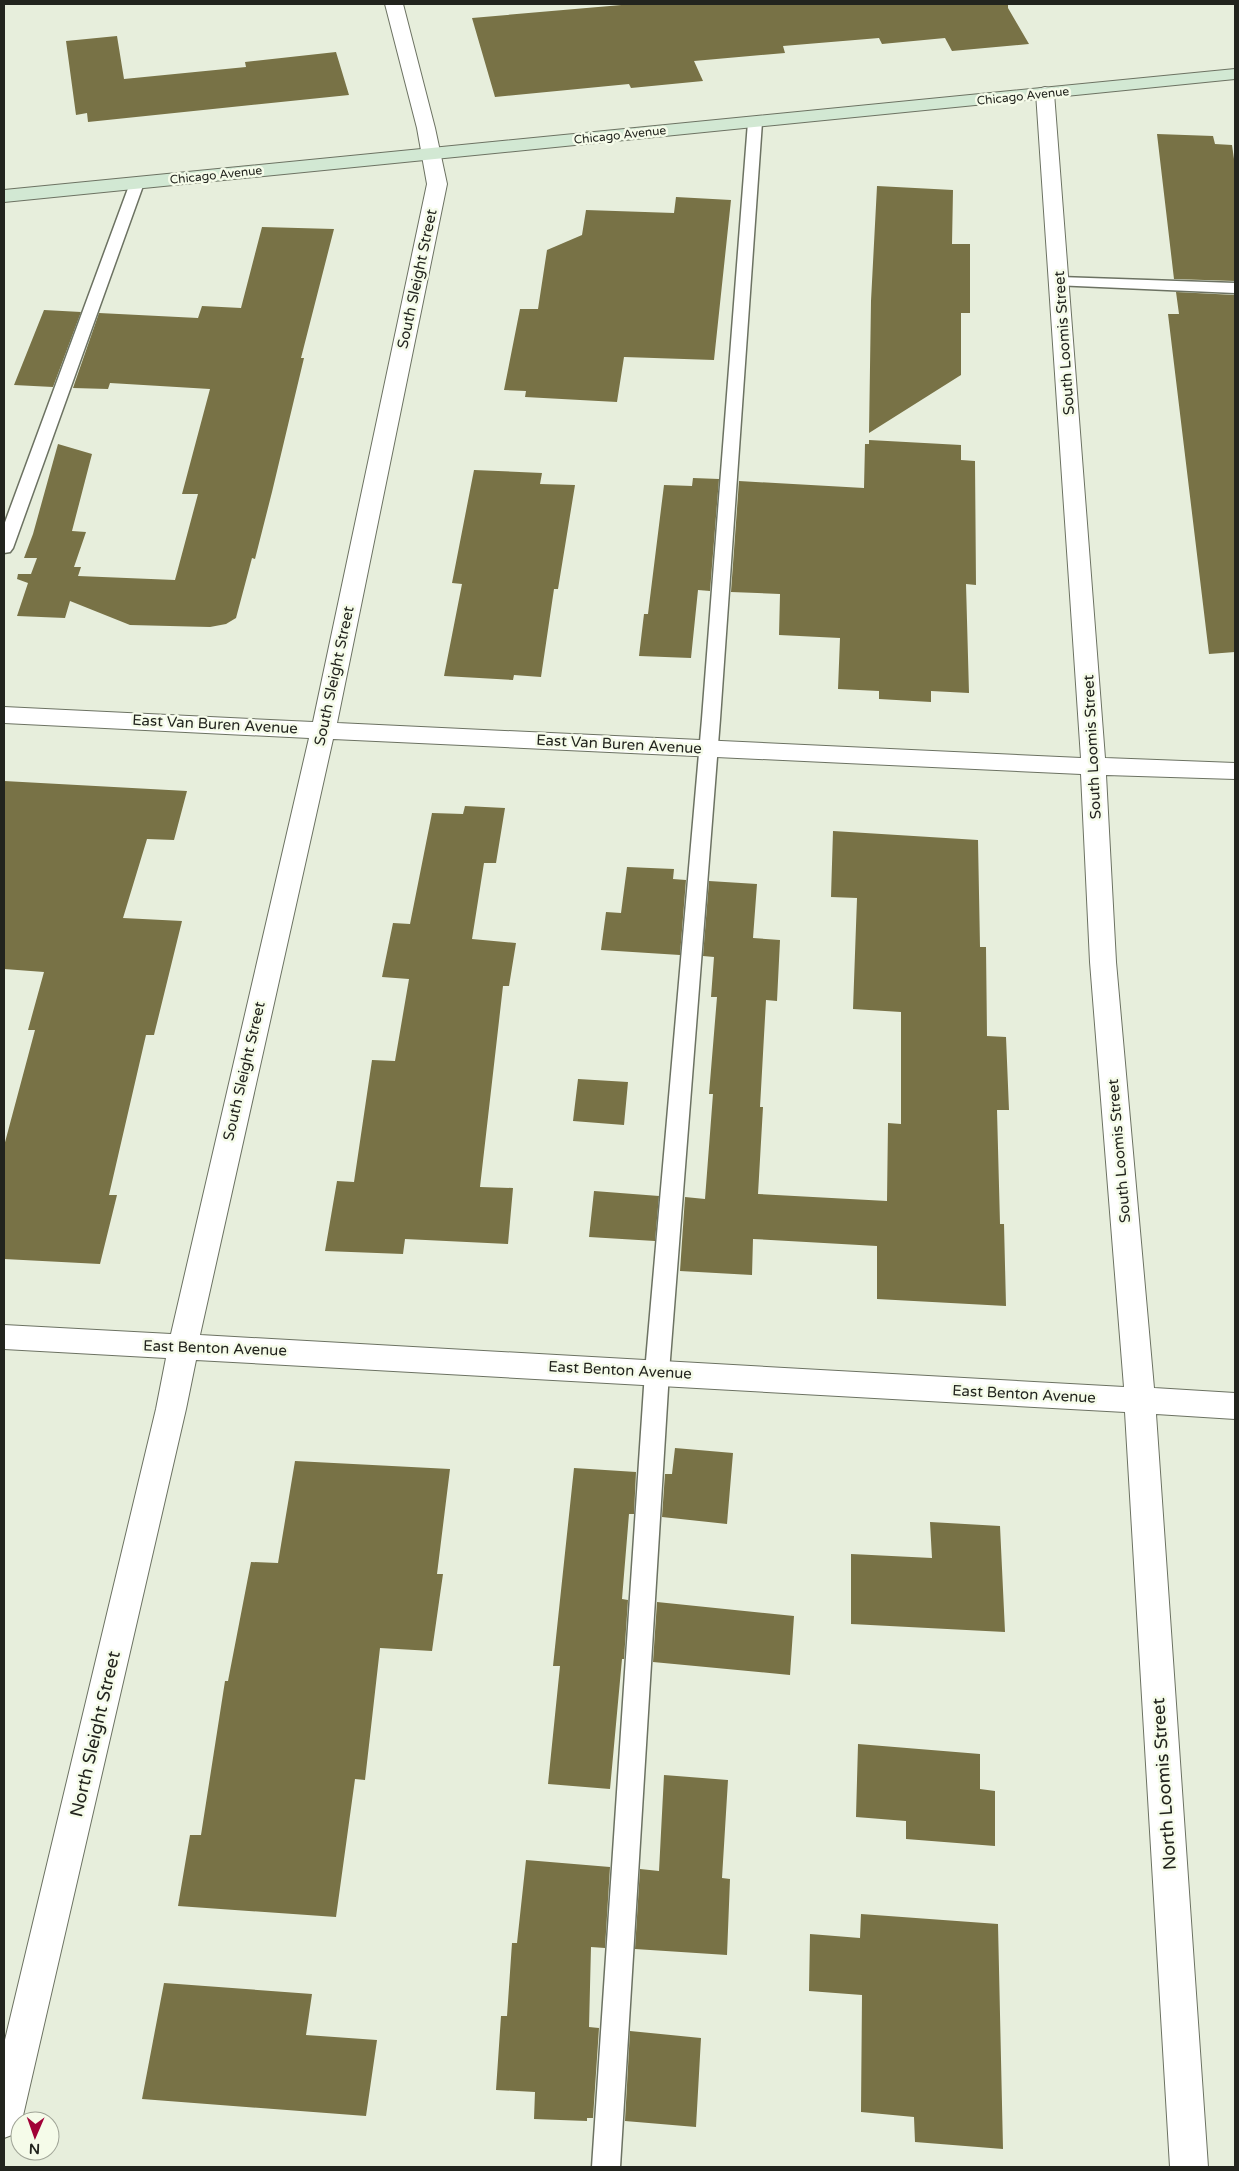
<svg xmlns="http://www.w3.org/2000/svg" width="1239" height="2171" viewBox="0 0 1239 2171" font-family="'Varela Round',sans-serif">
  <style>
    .building { fill: #787246 }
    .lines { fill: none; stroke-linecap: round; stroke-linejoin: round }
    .lane-casing { stroke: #6c7262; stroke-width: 3 }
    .street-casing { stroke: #6c7262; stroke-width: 2 }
    .secondary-casing { stroke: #6c7262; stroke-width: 2 }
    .lane { fill: #fff; fill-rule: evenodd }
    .street { fill: #fff; fill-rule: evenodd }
    .secondary { fill: #d2e8d3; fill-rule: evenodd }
    .labels { text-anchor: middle; stroke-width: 5; stroke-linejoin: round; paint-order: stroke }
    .far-street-label { font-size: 12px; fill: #22241e; stroke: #f5fbe9 }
    .street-label { font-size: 15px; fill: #22241e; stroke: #f5fbe9 }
    .near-street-label { font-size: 18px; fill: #22241e; stroke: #f5fbe9 }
  </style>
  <rect width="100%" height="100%" fill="#e7eedc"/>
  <path class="building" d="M 633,4 L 1008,4 L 1008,8 L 1029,44 L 952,51 L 945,38 L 882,44 L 879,38 L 783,46 L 785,53 L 694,61 L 703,81 L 631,88 L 629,84 L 495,97 L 472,18 Z
    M 117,36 L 124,79 L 246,67 L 245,62 L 336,52 L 349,95 L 88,122 L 87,113 L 76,115 L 66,41 Z
    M 1157,134 L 1213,136 L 1215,144 L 1232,145 L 1235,166 L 1235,281 L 1174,279 Z
    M 877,186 L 953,190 L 952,244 L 970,244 L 970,313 L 961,313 L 961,375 L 869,433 L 871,301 Z
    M 676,197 L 731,200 L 714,360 L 624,357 L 617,402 L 525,397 L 526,391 L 504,390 L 520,309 L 538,309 L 547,250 L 582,235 L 586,210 L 674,213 Z
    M 262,227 L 334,229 L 301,358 L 304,358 L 272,492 L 255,559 L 252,558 L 236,618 L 226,624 L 210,627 L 130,625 L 70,601 L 65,618 L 17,616 L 28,583 L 17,579 L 18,574 L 31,574 L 37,558 L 24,558 L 33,534 L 58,444 L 92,454 L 72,531 L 86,532 L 74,567 L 81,567 L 78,576 L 175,580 L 198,494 L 182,494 L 210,389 L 110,383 L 108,389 L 73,388 L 99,313 L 198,318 L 202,306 L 241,308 Z
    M 1176,292 L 1235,295 L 1235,652 L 1209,654 L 1168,314 L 1179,314 Z
    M 44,310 L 81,312 L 53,387 L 14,385 Z
    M 869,440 L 961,445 L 961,460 L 975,461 L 976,585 L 966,584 L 969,693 L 931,691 L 931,702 L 879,699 L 879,691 L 838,689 L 840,638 L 779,635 L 780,594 L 731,592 L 739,481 L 864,488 L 865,444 L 869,444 Z
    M 474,470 L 542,473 L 540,484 L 575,485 L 558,589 L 554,589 L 541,677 L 514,675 L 513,680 L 444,676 L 462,584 L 452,583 Z
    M 693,478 L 719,479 L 710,591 L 698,590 L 691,658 L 639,656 L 644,614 L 648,614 L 664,485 L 692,486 Z
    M 4,781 L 187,791 L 174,840 L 147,839 L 123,918 L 182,921 L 154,1035 L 146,1035 L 109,1195 L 117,1195 L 100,1264 L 4,1259 L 4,1146 L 35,1030 L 28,1030 L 44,972 L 4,969 Z
    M 465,806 L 505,808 L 496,863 L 484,863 L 472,939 L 516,943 L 509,986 L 503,986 L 480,1187 L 513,1188 L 508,1244 L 405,1239 L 403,1254 L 325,1251 L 337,1181 L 354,1182 L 372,1060 L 395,1061 L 409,979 L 382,977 L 393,923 L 410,924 L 432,813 L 463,814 Z
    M 833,831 L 978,840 L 980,947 L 986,947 L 987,1036 L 1006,1037 L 1009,1110 L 997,1110 L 1000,1224 L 1004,1224 L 1006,1306 L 877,1299 L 877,1246 L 753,1239 L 752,1275 L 680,1271 L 685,1197 L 705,1199 L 713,1094 L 709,1094 L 717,997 L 711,997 L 714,957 L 703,956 L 709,881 L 757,884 L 753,938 L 780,940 L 777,1001 L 766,1000 L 760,1107 L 763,1107 L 758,1194 L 887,1201 L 888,1123 L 901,1124 L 901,1012 L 853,1009 L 857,898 L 831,897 Z
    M 627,867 L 674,869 L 673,879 L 686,880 L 680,955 L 601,950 L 606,912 L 621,913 Z
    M 578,1079 L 628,1082 L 624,1125 L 573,1121 Z
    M 594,1191 L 659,1196 L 655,1241 L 589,1237 Z
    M 675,1448 L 733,1453 L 727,1524 L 662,1517 L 665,1474 L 672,1474 Z
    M 295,1461 L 450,1469 L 437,1574 L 443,1574 L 432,1651 L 380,1648 L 365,1780 L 355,1779 L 336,1917 L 178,1906 L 190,1835 L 201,1835 L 225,1681 L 228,1681 L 251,1562 L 278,1563 Z
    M 574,1468 L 636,1472 L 634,1514 L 629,1514 L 622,1599 L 628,1600 L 624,1659 L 622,1659 L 610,1789 L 548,1784 L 560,1666 L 553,1666 Z
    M 930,1522 L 1000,1526 L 1005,1632 L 851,1624 L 851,1554 L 932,1558 Z
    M 657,1602 L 794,1616 L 790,1675 L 653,1662 Z
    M 858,1744 L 980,1754 L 980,1789 L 995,1791 L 995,1846 L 906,1839 L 906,1821 L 856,1817 Z
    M 664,1775 L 728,1780 L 722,1878 L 730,1879 L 727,1955 L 635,1949 L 640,1869 L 659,1871 Z
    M 526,1860 L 610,1867 L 605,1948 L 591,1947 L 589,2027 L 599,2028 L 593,2118 L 587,2118 L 587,2121 L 534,2119 L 535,2092 L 496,2090 L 501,2016 L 507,2016 L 512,1943 L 517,1943 Z
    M 861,1914 L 998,1924 L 1003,2149 L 915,2142 L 914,2117 L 861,2112 L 862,1995 L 809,1991 L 810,1934 L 860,1938 Z
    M 164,1983 L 312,1994 L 306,2035 L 377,2040 L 366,2116 L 142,2099 Z
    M 630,2031 L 701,2038 L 696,2127 L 625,2121 Z"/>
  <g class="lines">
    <defs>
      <path id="lane" d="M 755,118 L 760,119 L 762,122 L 720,719 L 669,1372 L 620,2167 L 592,2167 L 645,1372 L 702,719 L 748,122 L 750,119 Z
        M 137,179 L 142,180 L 144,183 L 13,548 L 10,552 L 4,553 L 4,525 L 130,183 L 132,180 Z
        M 1060,277 L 1235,283 L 1235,293 L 1054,285 L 1052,282 L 1054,279 Z"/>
      <path id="street" d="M 385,4 L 403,4 L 435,128 L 447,184 L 337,723 L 1081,758 L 1036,93 L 1038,89 L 1045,87 L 1052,89 L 1054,93 L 1105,758 L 1235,763 L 1235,779 L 1106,775 L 1116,962 L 1154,1388 L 1235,1393 L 1235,1419 L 1156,1414 L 1208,2167 L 1170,2167 L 1125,1412 L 196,1360 L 186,1409 L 22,2120 L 20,2121 L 17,2133 L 4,2138 L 4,2044 L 156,1409 L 166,1358 L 4,1349 L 4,1325 L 171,1334 L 309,738 L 4,723 L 4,707 L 313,722 L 427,184 L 417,128 ZM 333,739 L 1081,774 L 1090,962 L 1124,1387 L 200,1335 Z"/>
      <path id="secondary" d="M 1235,69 L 1235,79 L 4,202 L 4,190 Z"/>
    </defs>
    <use href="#lane" class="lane-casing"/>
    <use href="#street" class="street-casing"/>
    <use href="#secondary" class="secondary-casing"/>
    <use href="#lane" class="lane"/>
    <use href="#street" class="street"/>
    <use href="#secondary" class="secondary"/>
  </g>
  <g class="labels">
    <g class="far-street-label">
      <text transform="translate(1023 96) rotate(-6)" y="4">Chicago Avenue</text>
      <text transform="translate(620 135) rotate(-6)" y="4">Chicago Avenue</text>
      <text transform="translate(216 175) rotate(-6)" y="4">Chicago Avenue</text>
    </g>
    <g class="street-label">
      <text transform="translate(417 279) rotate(-78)" y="5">South Sleight Street</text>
      <text transform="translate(1064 343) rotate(-94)" y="5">South Loomis Street</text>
      <text transform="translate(334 676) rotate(-78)" y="5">South Sleight Street</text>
      <text transform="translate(215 724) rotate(3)" y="5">East Van Buren Avenue</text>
      <text transform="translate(619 744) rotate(3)" y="5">East Van Buren Avenue</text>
      <text transform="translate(1092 747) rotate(-93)" y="5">South Loomis Street</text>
      <text transform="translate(244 1071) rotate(-77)" y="5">South Sleight Street</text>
      <text transform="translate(1119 1151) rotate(-95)" y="5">South Loomis Street</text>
      <text transform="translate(215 1348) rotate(2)" y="5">East Benton Avenue</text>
      <text transform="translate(620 1370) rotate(3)" y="5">East Benton Avenue</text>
      <text transform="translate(1024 1394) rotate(3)" y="5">East Benton Avenue</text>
    </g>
    <g class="near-street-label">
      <text transform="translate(95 1734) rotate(-77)" y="6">North Sleight Street</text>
      <text transform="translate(1164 1784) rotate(-94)" y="6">North Loomis Street</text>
    </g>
  </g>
  <rect width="1239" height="2171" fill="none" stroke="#22241e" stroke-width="10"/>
  <g transform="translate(35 2136) rotate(182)"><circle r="24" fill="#f5fbe9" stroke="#a1a598"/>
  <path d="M0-4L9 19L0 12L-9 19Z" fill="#a10037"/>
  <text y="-8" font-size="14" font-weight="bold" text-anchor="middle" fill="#22241e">N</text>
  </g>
</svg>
